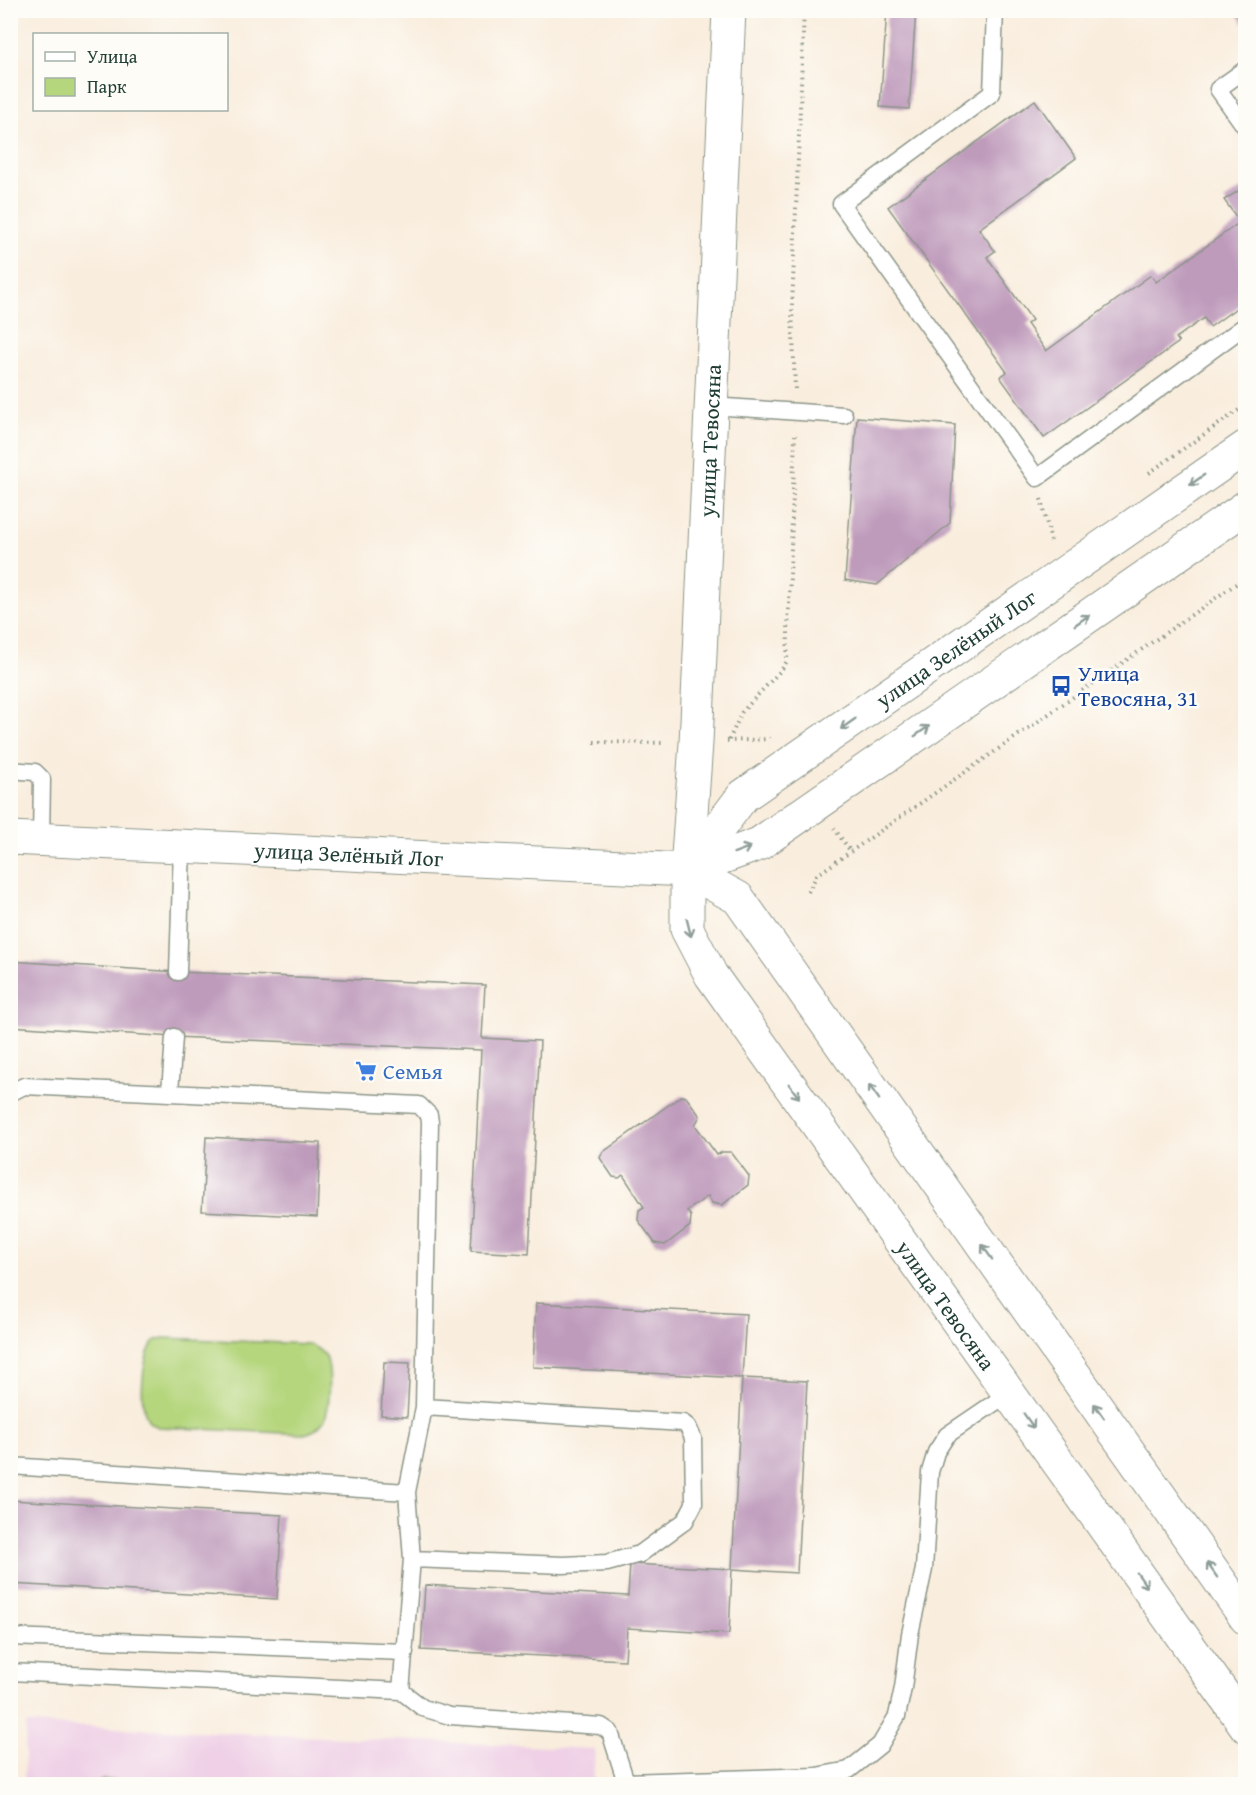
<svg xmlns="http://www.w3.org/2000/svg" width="1256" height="1795" viewBox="0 0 1256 1795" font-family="'Gentium Book Plus',serif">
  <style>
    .built { fill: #efd0e6 }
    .green { fill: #b5d67d; stroke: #6a8a58; stroke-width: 1.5 }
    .building { fill: #be9abb }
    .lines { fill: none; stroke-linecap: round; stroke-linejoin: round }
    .lane-casing { stroke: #8c9588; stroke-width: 19 }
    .street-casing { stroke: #8c9588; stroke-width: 35 }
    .secondary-casing { stroke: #8c9588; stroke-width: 35 }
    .path { stroke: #8c9588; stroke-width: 4; stroke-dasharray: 1.5 4.5; stroke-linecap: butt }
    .lane { stroke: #fff; stroke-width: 16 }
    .street { stroke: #fff; stroke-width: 33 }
    .secondary { stroke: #fff; stroke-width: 33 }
    .oneway { stroke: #8f9e9a }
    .labels { text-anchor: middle; stroke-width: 5; stroke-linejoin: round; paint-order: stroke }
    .street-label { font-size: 22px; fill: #1f3d34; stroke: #fdfcf7 }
    .transit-label { font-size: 22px; fill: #164399; stroke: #fdfcf7; text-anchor: start }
    .shop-label { font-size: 22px; fill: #366cbe; stroke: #fdfcf7; text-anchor: start }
  </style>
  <rect width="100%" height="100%" fill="#fdfcf7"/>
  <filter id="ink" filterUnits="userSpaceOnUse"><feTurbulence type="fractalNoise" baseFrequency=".0167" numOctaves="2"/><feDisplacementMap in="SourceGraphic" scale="12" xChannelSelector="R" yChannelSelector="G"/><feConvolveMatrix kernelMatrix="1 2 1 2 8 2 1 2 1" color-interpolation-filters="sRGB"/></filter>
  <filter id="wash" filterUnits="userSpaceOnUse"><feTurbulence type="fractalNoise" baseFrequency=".008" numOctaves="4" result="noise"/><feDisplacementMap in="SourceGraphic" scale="24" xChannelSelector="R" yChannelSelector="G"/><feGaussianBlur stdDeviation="1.35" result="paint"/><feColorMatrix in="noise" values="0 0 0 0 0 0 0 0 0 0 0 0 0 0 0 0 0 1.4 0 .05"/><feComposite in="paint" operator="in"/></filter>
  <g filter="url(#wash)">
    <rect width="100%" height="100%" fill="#f9eddd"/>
    <path class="built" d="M 26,1724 L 595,1749 L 593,1784 L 24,1784 Z"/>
    <path class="green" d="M 163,1338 L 308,1344 C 315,1347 323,1351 326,1358 C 332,1369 330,1412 323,1422 C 317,1430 312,1432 304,1434 L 158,1427 L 150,1423 C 137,1406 142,1358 154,1341 Z
      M 103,1780 L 209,1784 L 93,1784 Z"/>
    <g id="blocks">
      <path class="building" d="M 887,10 L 916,10 L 909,109 L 880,107 Z
        M 1234,10 L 1246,10 L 1246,27 Z
        M 1035,100 L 1076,158 L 979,229 L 995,251 L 987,257 L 1032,320 L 1027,324 L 1046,351 L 1151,275 L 1156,282 L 1240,222 L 1224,200 L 1246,186 L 1246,301 L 1210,327 L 1204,318 L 1176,338 L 1179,342 L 1044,438 L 1000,377 L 1007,372 L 888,207 Z
        M 857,417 L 955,425 L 950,523 L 877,585 L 845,580 Z
        M 10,961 L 178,972 L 485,985 L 482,1038 L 540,1041 L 529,1254 L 471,1251 L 481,1050 L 174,1037 L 10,1026 Z
        M 681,1096 L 686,1097 L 700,1116 L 695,1125 L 717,1155 L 722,1152 L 731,1152 L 749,1176 L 748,1185 L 722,1205 L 712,1203 L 708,1196 L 687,1211 L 691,1216 L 690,1226 L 665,1245 L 655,1243 L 638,1220 L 639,1210 L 644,1207 L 623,1175 L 619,1178 L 613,1177 L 600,1158 L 602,1153 Z
        M 206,1137 L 320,1143 L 317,1217 L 202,1211 Z
        M 536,1303 L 746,1314 L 742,1378 L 533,1367 Z
        M 384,1362 L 410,1363 L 407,1417 L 381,1415 Z
        M 742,1378 L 807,1381 L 797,1573 L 732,1569 Z
        M 10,1500 L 282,1515 L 277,1599 L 10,1584 Z
        M 630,1564 L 732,1569 L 729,1634 L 627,1628 L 625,1660 L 421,1650 L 425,1585 L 628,1596 Z"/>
    </g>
  </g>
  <g filter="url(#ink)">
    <use href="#blocks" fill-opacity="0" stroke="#8c9588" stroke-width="1.5"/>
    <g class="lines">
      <defs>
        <path id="lane" d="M 995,10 L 992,93 L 841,204 L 1037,478 L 1246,325
          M 1246,69 L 1218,89 L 1246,128
          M 711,406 L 844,415
          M 10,770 L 35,772 L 42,779 L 41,839
          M 178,972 L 182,846
          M 170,1092 L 174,1037
          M 10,1093 L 24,1086 L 419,1105 L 429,1115 L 430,1122 L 424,1407 L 683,1423 L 688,1427 L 693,1438 L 694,1504 L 685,1521 L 640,1554 L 607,1563 L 563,1565 L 412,1559 L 401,1691 L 10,1672
          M 10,1466 L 407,1492
          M 412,1559 L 407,1492 L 424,1407
          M 10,1637 L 405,1652
          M 401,1691 L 423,1708 L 450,1716 L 601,1726 L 610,1732 L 626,1782 L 816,1776 L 849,1770 L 880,1745 L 897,1716 L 903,1688 L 910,1634 L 924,1569 L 930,1472 L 936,1452 L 947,1435 L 1009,1393"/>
        <g id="street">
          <path id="s1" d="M 687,870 L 696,743 L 729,10"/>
          <path id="s2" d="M 687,870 L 743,796 L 1246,447"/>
          <path d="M 687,870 L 759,844 L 1246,507"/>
        </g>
        <g id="secondary">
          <path id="s3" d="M 10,838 L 687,870 L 738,898 L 1246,1618"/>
          <path id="s4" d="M 687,870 L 687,929 L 711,975 L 1246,1726"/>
        </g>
      </defs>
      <use href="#lane" class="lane-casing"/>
      <use href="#street" class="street-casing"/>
      <use href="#secondary" class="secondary-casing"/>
      <path class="path" d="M 795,389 L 792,308 L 804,10
        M 1149,473 L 1246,405
        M 1041,499 L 1051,541
        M 729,740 L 742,712 L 782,669 L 787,661 L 795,435
        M 727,741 L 770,739
        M 594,742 L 666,743
        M 834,828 L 851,852
        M 808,892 L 817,875 L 1246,577"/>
      <use href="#lane" class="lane"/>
      <use href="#street" class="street"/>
      <use href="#secondary" class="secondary"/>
    </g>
    <defs><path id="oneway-shaft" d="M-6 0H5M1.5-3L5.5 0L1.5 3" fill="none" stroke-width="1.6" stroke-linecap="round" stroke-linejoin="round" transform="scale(1.5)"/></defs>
    <g class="oneway">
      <use href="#oneway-shaft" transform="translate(1197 480) rotate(145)"/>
      <use href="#oneway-shaft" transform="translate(1082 620) rotate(-35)"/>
      <use href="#oneway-shaft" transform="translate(848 724) rotate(145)"/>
      <use href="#oneway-shaft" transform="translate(922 731) rotate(-35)"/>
      <use href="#oneway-shaft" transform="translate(742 850) rotate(-20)"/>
      <use href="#oneway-shaft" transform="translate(689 928) rotate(76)"/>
      <use href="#oneway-shaft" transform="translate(794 1091) rotate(54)"/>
      <use href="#oneway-shaft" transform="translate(874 1092) rotate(-125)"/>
      <use href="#oneway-shaft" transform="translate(987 1252) rotate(-125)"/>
      <use href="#oneway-shaft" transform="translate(1099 1411) rotate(-125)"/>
      <use href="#oneway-shaft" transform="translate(1029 1421) rotate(55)"/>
      <use href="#oneway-shaft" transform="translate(1212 1570) rotate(-125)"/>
      <use href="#oneway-shaft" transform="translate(1142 1580) rotate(55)"/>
    </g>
  </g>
  <defs>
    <symbol id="bus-bare" viewBox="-9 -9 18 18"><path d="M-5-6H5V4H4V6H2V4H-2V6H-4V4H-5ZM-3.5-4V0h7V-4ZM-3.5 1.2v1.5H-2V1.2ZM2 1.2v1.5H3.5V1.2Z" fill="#1a4fb4" stroke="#fdfcf7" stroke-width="2.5" paint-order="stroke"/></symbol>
    <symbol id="supermarket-bare" viewBox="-9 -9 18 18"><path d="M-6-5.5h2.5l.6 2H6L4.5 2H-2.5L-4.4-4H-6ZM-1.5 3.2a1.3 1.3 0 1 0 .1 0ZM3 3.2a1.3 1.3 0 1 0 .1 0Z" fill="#3f7fe0" stroke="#fdfcf7" stroke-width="2.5" paint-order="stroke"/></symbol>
  </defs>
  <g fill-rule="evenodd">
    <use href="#bus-bare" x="1046" y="671" width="30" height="30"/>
    <use href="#supermarket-bare" x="351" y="1056" width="30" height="30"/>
  </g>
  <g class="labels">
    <g class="street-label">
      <text dy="8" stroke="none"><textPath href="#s1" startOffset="430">улица Тевосяна</textPath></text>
      <text dy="8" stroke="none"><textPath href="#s2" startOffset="352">улица Зелёный Лог</textPath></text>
      <text dy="8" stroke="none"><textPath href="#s3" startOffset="339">улица Зелёный Лог</textPath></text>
      <text dy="8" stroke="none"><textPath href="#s4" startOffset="516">улица Тевосяна</textPath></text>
    </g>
    <g class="transit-label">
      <text x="1078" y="681">Улица<tspan x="1078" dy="25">Тевосяна, 31</tspan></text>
    </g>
    <g class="shop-label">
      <text x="383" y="1079">Семья</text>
    </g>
  </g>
  <rect width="1256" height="1795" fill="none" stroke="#fdfcf7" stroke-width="36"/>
  <rect x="33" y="33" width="195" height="78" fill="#fdfcf7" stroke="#a4b0a9" stroke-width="1.5"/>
  <rect x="45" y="52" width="30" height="9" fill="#ffffff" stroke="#a4b0a9" stroke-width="1.5"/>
  <text x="87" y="63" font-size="18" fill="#1f3d34">Улица</text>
  <rect x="45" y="78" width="30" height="18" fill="#b5d67d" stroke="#a4b0a9" stroke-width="1.5"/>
  <text x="87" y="93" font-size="18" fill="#1f3d34">Парк</text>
</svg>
